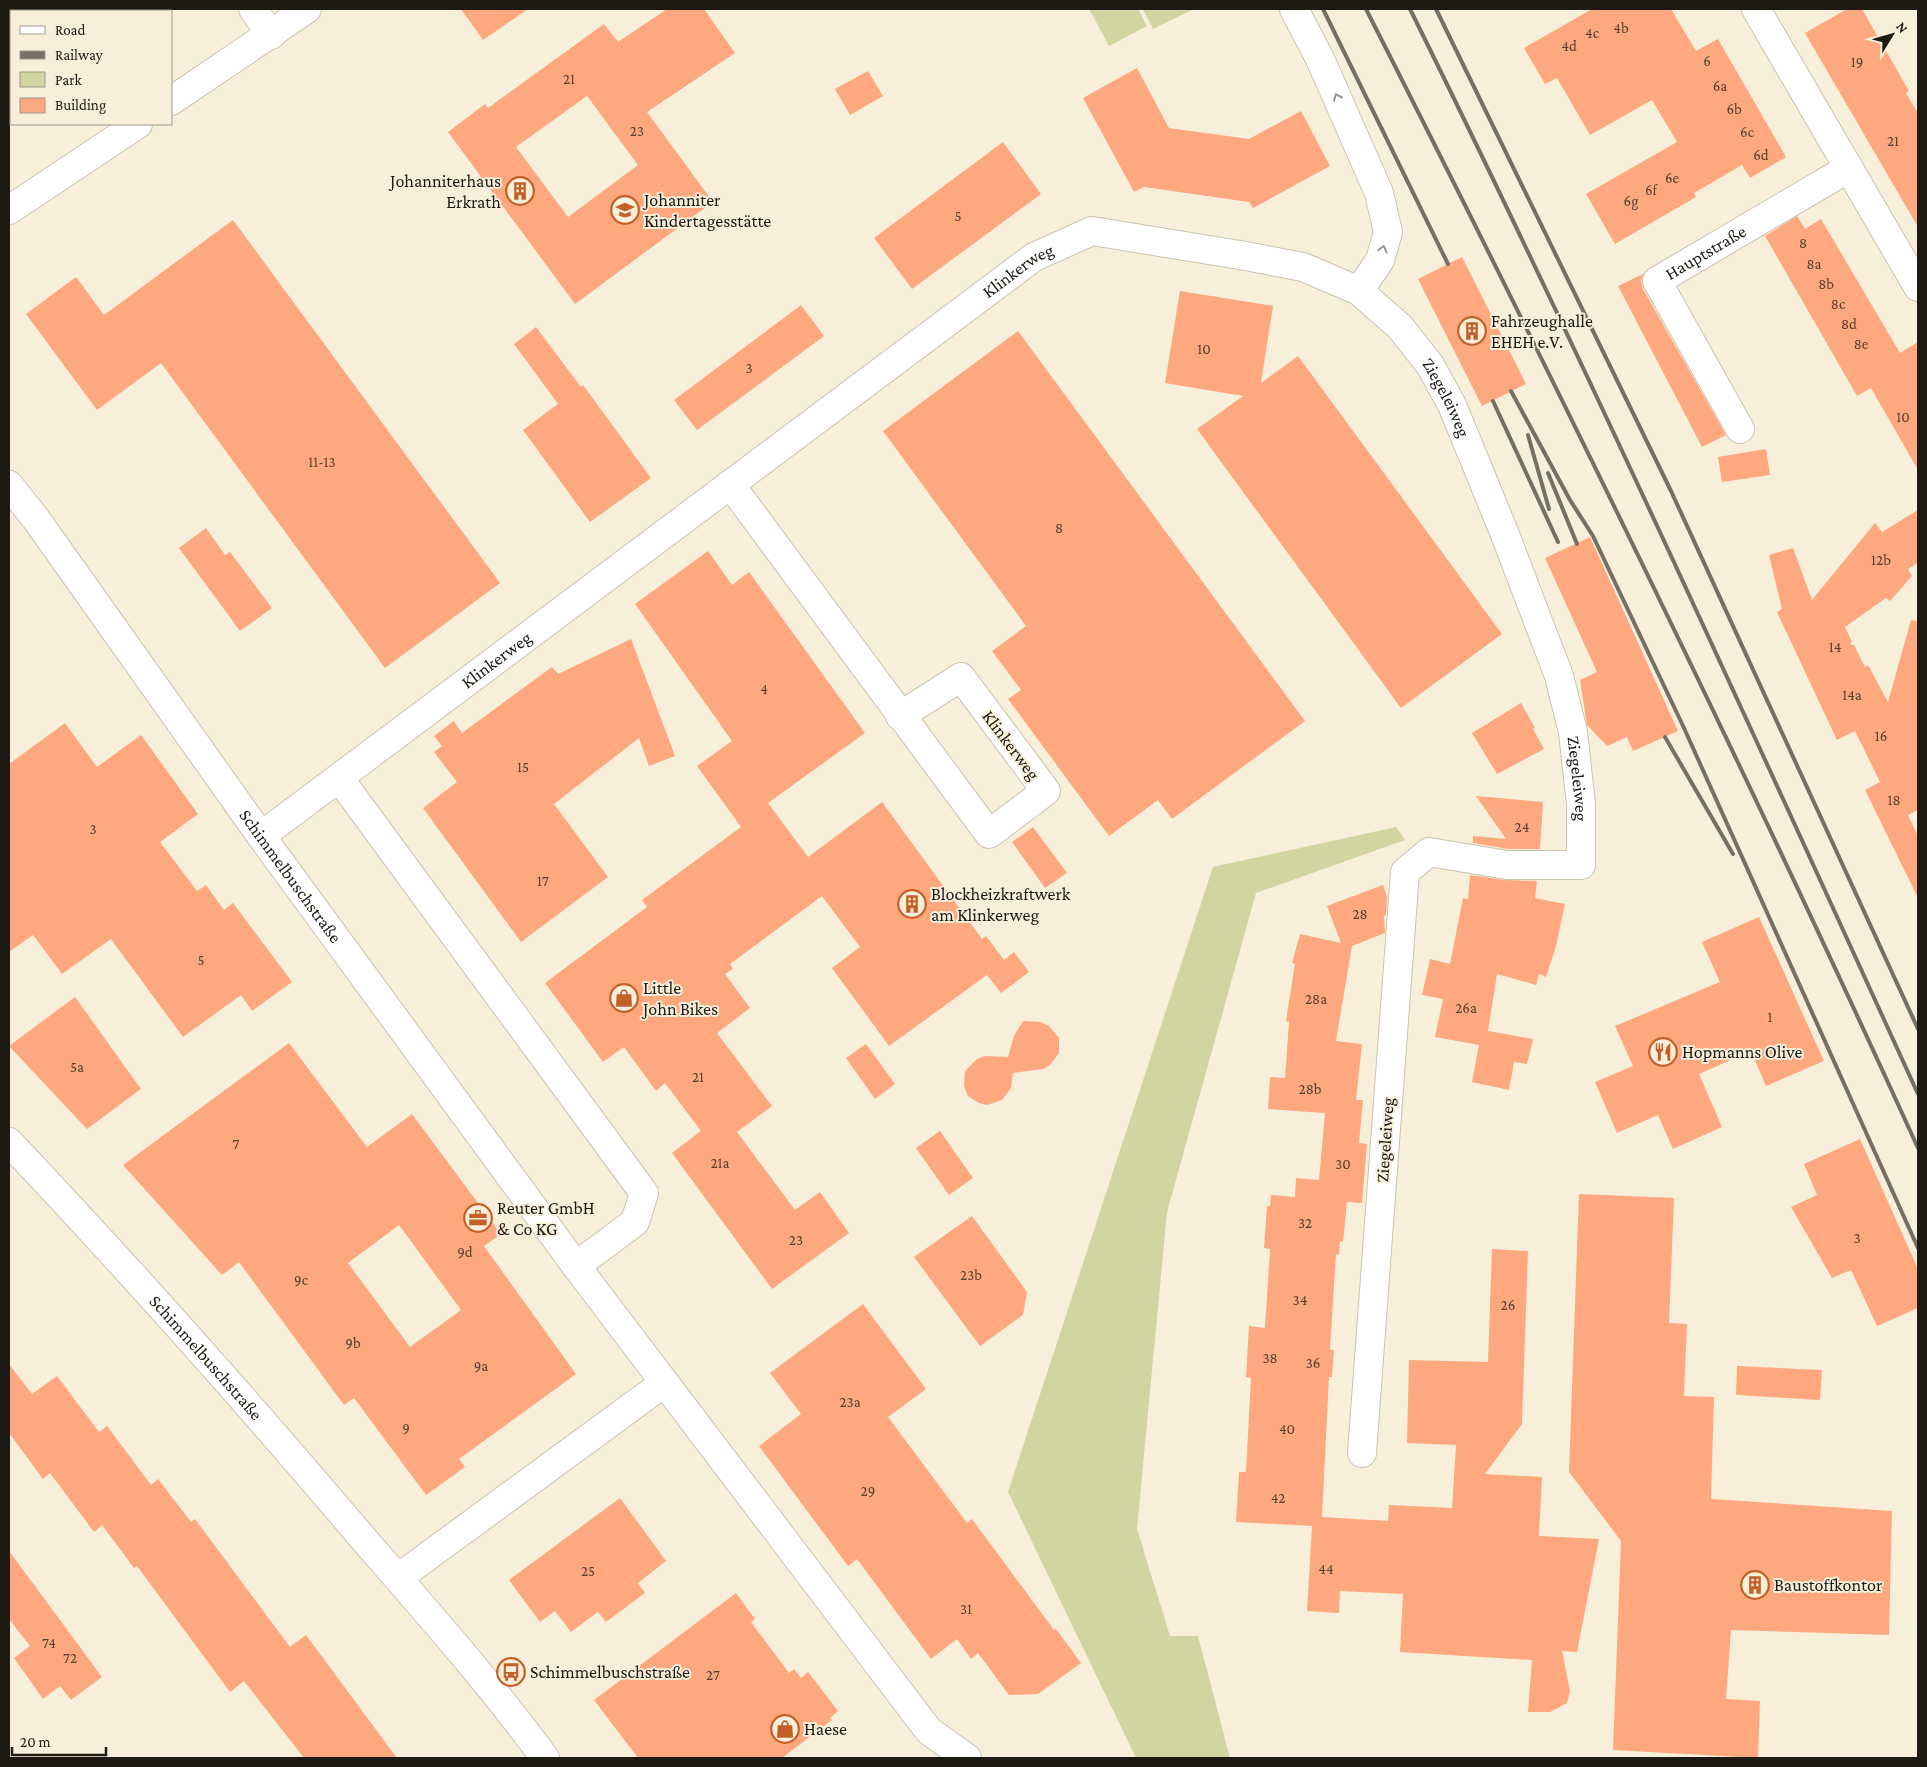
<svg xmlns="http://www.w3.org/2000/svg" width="1927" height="1767" viewBox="0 0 1927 1767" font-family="'Crimson Pro',serif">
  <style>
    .green { fill: #d0d5a1 }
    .building { fill: #fda87f; fill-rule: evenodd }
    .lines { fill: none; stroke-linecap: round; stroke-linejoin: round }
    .minor-casing { stroke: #cbc2b0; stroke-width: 30 }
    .tertiary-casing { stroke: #cbc2b0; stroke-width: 30 }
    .secondary-casing { stroke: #cbc2b0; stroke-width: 30 }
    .minor { stroke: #fff; stroke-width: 28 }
    .tertiary { stroke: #fff; stroke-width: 28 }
    .secondary { stroke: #fff; stroke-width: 28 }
    .rail { stroke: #757064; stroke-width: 4 }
    .oneway { stroke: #999895 }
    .labels { text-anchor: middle; stroke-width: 4; stroke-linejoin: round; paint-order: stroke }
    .number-label { font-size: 15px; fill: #553e2e }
    .poi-label { font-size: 18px; fill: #1d1a13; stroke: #f8efdb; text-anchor: start }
    .street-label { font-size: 18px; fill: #1d1a13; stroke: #f8efdb }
  </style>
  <rect width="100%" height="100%" fill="#f8efdb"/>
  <path class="green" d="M 1089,9 L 1138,9 L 1147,26 L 1109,46 Z
    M 1143,9 L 1194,9 L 1153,29 Z
    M 1396,827 L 1405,840 L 1256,893 L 1167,1212 L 1137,1529 L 1170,1636 L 1198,1636 L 1230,1758 L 1136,1758 L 1008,1492 L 1213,867 Z"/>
  <path class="building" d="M 461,9 L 528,9 L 483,40 Z
    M 667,9 L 704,9 L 735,53 L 647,112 L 713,202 L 575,304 L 448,132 L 485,104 L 488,108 L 604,24 L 618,42 ZM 587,96 L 638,165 L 568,217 L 516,147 Z
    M 1592,9 L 1671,9 L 1696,51 L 1718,39 L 1786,157 L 1750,178 L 1742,165 L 1694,193 L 1696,197 L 1615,244 L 1586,194 L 1677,142 L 1652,100 L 1590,135 L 1557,78 L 1545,84 L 1524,48 Z
    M 1847,9 L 1862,9 L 1909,91 L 1906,93 L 1918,113 L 1918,227 L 1805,33 Z
    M 1137,68 L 1169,128 L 1249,139 L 1301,111 L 1330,166 L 1253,208 L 1249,202 L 1144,187 L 1134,192 L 1083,98 Z
    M 868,71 L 883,96 L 850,115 L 835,89 Z
    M 1003,142 L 1041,194 L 912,289 L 874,238 Z
    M 1797,216 L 1805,229 L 1821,219 L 1900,353 L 1918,342 L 1918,470 L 1871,388 L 1857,396 L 1765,236 Z
    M 233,220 L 500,583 L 385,668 L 161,363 L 97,410 L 26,314 L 76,277 L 104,315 Z
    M 1462,257 L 1526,384 L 1482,406 L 1418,279 Z
    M 1643,274 L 1641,281 L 1643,289 L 1726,435 L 1702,447 L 1618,286 Z
    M 1180,291 L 1273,306 L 1261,383 L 1298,356 L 1502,634 L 1401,708 L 1197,429 L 1243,396 L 1165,383 Z
    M 801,305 L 824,336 L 697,430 L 674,400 Z
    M 536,327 L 581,387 L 583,385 L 651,478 L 590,522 L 523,430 L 558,404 L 514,344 Z
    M 1018,331 L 1305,721 L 1172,819 L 1158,800 L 1109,836 L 1008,699 L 1021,690 L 992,651 L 1026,626 L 883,431 Z
    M 1766,449 L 1770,475 L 1722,482 L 1718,457 Z
    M 1918,510 L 1918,563 L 1908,569 L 1912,576 L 1890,601 L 1886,598 L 1845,627 L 1852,642 L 1850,644 L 1854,645 L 1865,667 L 1868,665 L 1888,702 L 1911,620 L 1918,621 L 1918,810 L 1908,815 L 1918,836 L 1918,898 L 1865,790 L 1880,782 L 1855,731 L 1837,740 L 1777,612 L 1782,609 L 1769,555 L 1793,548 L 1812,600 L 1875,523 L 1882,532 Z
    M 206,528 L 225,555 L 230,552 L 272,608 L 240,631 L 179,548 Z
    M 1590,537 L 1678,731 L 1633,751 L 1627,737 L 1607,746 L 1587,725 L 1580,680 L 1597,672 L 1545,558 Z
    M 708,551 L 732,585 L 749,572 L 865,733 L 768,803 L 808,857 L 882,802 L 982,939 L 986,936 L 1004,960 L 1014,952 L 1029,972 L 1001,993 L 987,975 L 889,1046 L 832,968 L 860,947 L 822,896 L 730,964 L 733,969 L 725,974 L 750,1008 L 717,1033 L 772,1106 L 737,1132 L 795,1210 L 820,1192 L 849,1233 L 772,1289 L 672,1153 L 701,1131 L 665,1083 L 656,1091 L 624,1047 L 603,1062 L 545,983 L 647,907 L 642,900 L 741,827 L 697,766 L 732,741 L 635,604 Z
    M 631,639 L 675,756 L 649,766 L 639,738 L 554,804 L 608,877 L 521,942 L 423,808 L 457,782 L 434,752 L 442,746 L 434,736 L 454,721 L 462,733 L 552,667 L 558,674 Z
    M 1521,703 L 1535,728 L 1533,729 L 1544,749 L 1497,774 L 1472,733 Z
    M 65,723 L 97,767 L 141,735 L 198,814 L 160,842 L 197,891 L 206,885 L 224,910 L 233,903 L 292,982 L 252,1011 L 241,995 L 183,1037 L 111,939 L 62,974 L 33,935 L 9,952 L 9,764 Z
    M 1476,796 L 1543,802 L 1540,849 L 1508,849 L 1473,843 L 1473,836 L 1506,839 Z
    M 1033,827 L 1067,873 L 1045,888 L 1012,842 Z
    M 1470,875 L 1505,880 L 1537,881 L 1535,898 L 1565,904 L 1556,946 L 1546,977 L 1539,974 L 1536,985 L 1497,974 L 1488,1031 L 1533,1039 L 1527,1064 L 1514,1062 L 1509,1090 L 1472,1082 L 1479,1045 L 1435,1037 L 1443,999 L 1422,995 L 1430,959 L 1450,964 L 1463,898 L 1468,899 Z
    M 1383,885 L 1387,897 L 1386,915 L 1384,916 L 1385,933 L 1352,946 L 1336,1041 L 1362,1044 L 1356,1100 L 1363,1100 L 1359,1143 L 1367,1144 L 1362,1203 L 1347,1202 L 1343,1242 L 1340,1241 L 1339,1255 L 1336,1254 L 1330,1350 L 1334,1350 L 1332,1377 L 1329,1377 L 1322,1517 L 1388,1521 L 1389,1505 L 1452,1508 L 1456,1445 L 1407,1443 L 1409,1360 L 1488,1362 L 1492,1249 L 1528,1251 L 1522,1424 L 1485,1474 L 1542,1477 L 1539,1536 L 1599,1539 L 1577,1652 L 1562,1651 L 1570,1691 L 1567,1703 L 1550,1712 L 1528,1712 L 1532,1660 L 1400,1652 L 1403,1594 L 1340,1591 L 1339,1613 L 1307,1611 L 1312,1526 L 1236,1522 L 1239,1472 L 1246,1472 L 1251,1378 L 1246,1377 L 1249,1326 L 1265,1328 L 1270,1249 L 1264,1248 L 1267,1206 L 1270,1206 L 1271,1195 L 1295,1197 L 1296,1178 L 1319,1180 L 1325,1113 L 1268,1109 L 1270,1077 L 1285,1078 L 1289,1022 L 1286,1021 L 1295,964 L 1292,963 L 1300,934 L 1341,943 L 1327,906 Z
    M 1759,917 L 1824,1061 L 1766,1086 L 1751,1051 L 1699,1074 L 1722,1127 L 1673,1149 L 1658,1115 L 1617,1133 L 1595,1082 L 1633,1066 L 1615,1026 L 1720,982 L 1702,942 Z
    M 75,997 L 141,1089 L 87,1129 L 9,1046 Z
    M 1023,1021 L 1041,1022 L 1049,1026 L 1059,1038 L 1059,1053 L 1050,1065 L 1043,1069 L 1013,1073 L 1011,1088 L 1002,1100 L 987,1105 L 979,1103 L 968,1096 L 964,1086 L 965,1071 L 977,1059 L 985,1056 L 1008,1057 L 1014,1036 Z
    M 289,1043 L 367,1147 L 412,1114 L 501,1234 L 484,1246 L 576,1374 L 459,1459 L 465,1467 L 426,1495 L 354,1398 L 344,1405 L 239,1262 L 222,1275 L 123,1165 ZM 399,1225 L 461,1310 L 410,1347 L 348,1263 Z
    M 866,1044 L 895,1084 L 875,1099 L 846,1058 Z
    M 940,1131 L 973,1178 L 949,1195 L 916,1148 Z
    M 1860,1139 L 1918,1269 L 1918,1308 L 1877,1326 L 1851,1270 L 1832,1278 L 1791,1207 L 1817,1195 L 1804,1164 Z
    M 1579,1194 L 1674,1198 L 1669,1323 L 1687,1324 L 1684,1396 L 1714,1397 L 1711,1499 L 1892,1511 L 1889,1635 L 1731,1630 L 1726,1699 L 1760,1701 L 1758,1758 L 1613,1750 L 1621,1541 L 1569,1472 Z
    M 972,1216 L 1027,1292 L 1023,1315 L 980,1346 L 914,1257 Z
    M 863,1304 L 926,1389 L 888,1417 L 967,1523 L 972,1519 L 1054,1630 L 1056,1629 L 1081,1663 L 1038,1694 L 1009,1695 L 978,1653 L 971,1659 L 957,1639 L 931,1659 L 857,1559 L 848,1566 L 759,1446 L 801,1414 L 770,1373 Z
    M 9,1364 L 32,1394 L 57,1376 L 99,1432 L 107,1426 L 151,1485 L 158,1479 L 191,1522 L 195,1519 L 290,1647 L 306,1635 L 397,1758 L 304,1758 L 244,1681 L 230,1692 L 137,1566 L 134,1568 L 102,1525 L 94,1532 L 50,1473 L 43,1479 L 9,1433 Z
    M 1737,1366 L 1822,1370 L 1820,1400 L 1736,1395 Z
    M 620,1498 L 666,1561 L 638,1583 L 645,1593 L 606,1622 L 598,1612 L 571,1632 L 555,1611 L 540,1622 L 509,1580 Z
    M 9,1551 L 102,1677 L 71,1700 L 60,1686 L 43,1699 L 14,1658 L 30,1646 L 9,1619 Z
    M 736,1593 L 755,1619 L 751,1622 L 789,1673 L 794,1669 L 801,1678 L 808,1672 L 838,1711 L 830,1718 L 832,1720 L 782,1758 L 638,1758 L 594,1700 Z"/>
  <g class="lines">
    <defs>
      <g id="minor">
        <path d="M 253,9 L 271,35"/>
        <path d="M 1294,9 L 1321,61 L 1379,193 L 1388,232 L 1380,260 L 1359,291"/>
        <path d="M 171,101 L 307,9"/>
        <path d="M 9,210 L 138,124"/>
        <path id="s1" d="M 1740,429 L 1657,281 L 1849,168"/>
        <path d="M 730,484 L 989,834 L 1046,791 L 961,677 L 900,716"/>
        <path id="s2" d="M 9,485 L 36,519 L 261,836 L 576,1266 L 929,1731 L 967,1758"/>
        <path d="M 339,778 L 644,1193 L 635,1222 L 576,1266"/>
        <path id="s3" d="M 261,836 L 1034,257 L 1092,231 L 1240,255 L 1303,267 L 1359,291 L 1400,327 L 1430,365 L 1452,405 L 1504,532 L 1559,676 L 1573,732 L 1581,804 L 1581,865 L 1507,865 L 1429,852 L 1405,872 L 1362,1453"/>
        <path d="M 398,1578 L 664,1383"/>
      </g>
      <path id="tertiary" d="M 1756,9 L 1918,287"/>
      <g id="secondary">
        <path id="s4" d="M 9,1142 C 132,1272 251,1406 367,1543 C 428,1613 490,1683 545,1758"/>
      </g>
    </defs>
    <use href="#minor" class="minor-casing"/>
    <use href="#tertiary" class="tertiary-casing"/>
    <use href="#secondary" class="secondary-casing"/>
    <use href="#minor" class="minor"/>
    <use href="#tertiary" class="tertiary"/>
    <use href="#secondary" class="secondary"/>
    <path class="rail" d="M 1323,9 L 1448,264
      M 1366,9 C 1557,385 1743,764 1918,1148
      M 1410,9 C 1587,367 1752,731 1918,1094
      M 1436,9 L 1671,491 L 1918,1029
      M 1511,391 L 1570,500 L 1593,536 L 1684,728 L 1918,1248
      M 1493,401 L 1558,542
      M 1528,435 L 1549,509
      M 1548,473 L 1577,544
      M 1665,737 L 1733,854"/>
  </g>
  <defs><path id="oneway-chevron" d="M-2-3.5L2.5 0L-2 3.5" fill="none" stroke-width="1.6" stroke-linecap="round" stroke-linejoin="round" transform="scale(1.25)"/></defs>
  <g class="oneway">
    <use href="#oneway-chevron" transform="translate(1337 97) rotate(-114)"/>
    <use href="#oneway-chevron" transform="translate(1383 249) rotate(-75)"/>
  </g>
  <defs>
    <symbol id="building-ring" viewBox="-11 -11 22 22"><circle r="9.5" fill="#f8efdb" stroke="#c36027" stroke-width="1.5"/><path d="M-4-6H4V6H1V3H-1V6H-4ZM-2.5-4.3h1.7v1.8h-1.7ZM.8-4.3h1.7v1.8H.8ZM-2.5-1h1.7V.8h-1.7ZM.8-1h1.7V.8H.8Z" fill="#c36027"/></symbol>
    <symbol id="school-ring" viewBox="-11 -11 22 22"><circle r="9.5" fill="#f8efdb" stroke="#c36027" stroke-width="1.5"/><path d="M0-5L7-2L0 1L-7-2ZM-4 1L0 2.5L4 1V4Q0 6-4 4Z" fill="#c36027"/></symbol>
    <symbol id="shop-ring" viewBox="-11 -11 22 22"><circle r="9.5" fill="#f8efdb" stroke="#c36027" stroke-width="1.5"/><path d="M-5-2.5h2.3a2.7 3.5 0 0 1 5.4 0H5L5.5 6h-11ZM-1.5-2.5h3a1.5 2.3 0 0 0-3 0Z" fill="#c36027"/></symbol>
    <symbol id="restaurant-ring" viewBox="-11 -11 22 22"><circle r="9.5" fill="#f8efdb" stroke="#c36027" stroke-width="1.5"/><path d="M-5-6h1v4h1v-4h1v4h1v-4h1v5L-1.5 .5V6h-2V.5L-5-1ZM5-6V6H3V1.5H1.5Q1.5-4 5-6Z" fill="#c36027"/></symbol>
    <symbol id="office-ring" viewBox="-11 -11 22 22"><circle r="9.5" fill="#f8efdb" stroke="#c36027" stroke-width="1.5"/><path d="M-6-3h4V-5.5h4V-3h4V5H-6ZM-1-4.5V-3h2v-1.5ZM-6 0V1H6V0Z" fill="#c36027"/></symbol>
    <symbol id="bus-ring" viewBox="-11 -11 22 22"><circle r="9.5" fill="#f8efdb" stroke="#c36027" stroke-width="1.5"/><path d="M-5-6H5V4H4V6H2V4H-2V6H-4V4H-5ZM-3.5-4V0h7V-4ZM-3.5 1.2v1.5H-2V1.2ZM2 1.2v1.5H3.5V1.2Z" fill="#c36027"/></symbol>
  </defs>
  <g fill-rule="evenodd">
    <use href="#building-ring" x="504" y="175" width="32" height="32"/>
    <use href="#school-ring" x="609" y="194" width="32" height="32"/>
    <use href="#building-ring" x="1456" y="315" width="32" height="32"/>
    <use href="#building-ring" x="896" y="888" width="32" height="32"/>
    <use href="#shop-ring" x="608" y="982" width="32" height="32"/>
    <use href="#restaurant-ring" x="1647" y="1036" width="32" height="32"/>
    <use href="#office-ring" x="462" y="1202" width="32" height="32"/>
    <use href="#building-ring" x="1739" y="1569" width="32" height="32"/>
    <use href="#bus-ring" x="495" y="1656" width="32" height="32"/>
    <use href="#shop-ring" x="769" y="1713" width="32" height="32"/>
  </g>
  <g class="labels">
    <g class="number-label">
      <text x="1621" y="33">4b</text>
      <text x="1592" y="38">4c</text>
      <text x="1569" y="51">4d</text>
      <text x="1707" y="66">6</text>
      <text x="1857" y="67">19</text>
      <text x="569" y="84">21</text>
      <text x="1720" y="91">6a</text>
      <text x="1734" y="114">6b</text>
      <text x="637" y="136">23</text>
      <text x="1747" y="137">6c</text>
      <text x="1893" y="146">21</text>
      <text x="1761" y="160">6d</text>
      <text x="1672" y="183">6e</text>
      <text x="1651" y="195">6f</text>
      <text x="1631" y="206">6g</text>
      <text x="958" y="221">5</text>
      <text x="1803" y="248">8</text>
      <text x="1814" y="269">8a</text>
      <text x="1826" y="289">8b</text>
      <text x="1838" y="309">8c</text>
      <text x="1849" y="329">8d</text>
      <text x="1861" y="349">8e</text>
      <text x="1204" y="354">10</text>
      <text x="749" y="373">3</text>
      <text x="1903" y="422">10</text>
      <text x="322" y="467">11-13</text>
      <text x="1059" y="533">8</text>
      <text x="1881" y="565">12b</text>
      <text x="1835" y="652">14</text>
      <text x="764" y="694">4</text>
      <text x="1852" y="700">14a</text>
      <text x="1881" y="741">16</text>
      <text x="523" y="772">15</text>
      <text x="1894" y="805">18</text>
      <text x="1522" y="832">24</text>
      <text x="93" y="834">3</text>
      <text x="543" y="886">17</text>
      <text x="1360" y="919">28</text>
      <text x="201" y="965">5</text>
      <text x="1316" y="1004">28a</text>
      <text x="1466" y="1013">26a</text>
      <text x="1770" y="1022">1</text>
      <text x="77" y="1072">5a</text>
      <text x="698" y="1082">21</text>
      <text x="1310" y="1094">28b</text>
      <text x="236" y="1149">7</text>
      <text x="720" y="1168">21a</text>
      <text x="1343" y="1169">30</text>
      <text x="1305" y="1228">32</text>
      <text x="1857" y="1243">3</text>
      <text x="796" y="1245">23</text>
      <text x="465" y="1257">9d</text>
      <text x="971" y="1280">23b</text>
      <text x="301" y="1285">9c</text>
      <text x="1300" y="1305">34</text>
      <text x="1508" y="1310">26</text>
      <text x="353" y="1348">9b</text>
      <text x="1270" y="1363">38</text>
      <text x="1313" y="1368">36</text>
      <text x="481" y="1371">9a</text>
      <text x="850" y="1407">23a</text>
      <text x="406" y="1433">9</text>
      <text x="1287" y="1434">40</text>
      <text x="868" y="1496">29</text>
      <text x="1278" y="1503">42</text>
      <text x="1326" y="1574">44</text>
      <text x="588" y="1576">25</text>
      <text x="966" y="1614">31</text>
      <text x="49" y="1648">74</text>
      <text x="70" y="1663">72</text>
      <text x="713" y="1680">27</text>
    </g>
    <g class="poi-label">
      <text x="501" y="187" text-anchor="end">Johanniterhaus<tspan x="501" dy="21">Erkrath</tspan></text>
      <text x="644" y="206">Johanniter<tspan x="644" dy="21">Kindertagesstätte</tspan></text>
      <text x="1491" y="327">Fahrzeughalle<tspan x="1491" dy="21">EHEH e.V.</tspan></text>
      <text x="931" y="900">Blockheizkraftwerk<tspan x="931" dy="21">am Klinkerweg</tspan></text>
      <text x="643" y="994">Little<tspan x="643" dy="21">John Bikes</tspan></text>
      <text x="1682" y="1058">Hopmanns Olive</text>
      <text x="497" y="1214">Reuter GmbH<tspan x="497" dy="21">&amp; Co KG</tspan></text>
      <text x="1774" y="1591">Baustoffkontor</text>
      <text x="530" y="1678">Schimmelbuschstraße</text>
      <text x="804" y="1735">Haese</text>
    </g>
    <g class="street-label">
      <text dy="6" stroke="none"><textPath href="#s1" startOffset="226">Hauptstraße</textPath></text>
      <text dy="6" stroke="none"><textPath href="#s3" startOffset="945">Klinkerweg</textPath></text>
      <text dy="6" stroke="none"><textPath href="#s3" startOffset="1444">Ziegeleiweg</textPath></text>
      <text dy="6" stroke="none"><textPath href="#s3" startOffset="294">Klinkerweg</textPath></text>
      <text transform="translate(1011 745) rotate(53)" y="6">Klinkerweg</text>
      <text dy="6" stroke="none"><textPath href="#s3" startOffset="1849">Ziegeleiweg</textPath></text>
      <text dy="6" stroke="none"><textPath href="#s2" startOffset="482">Schimmelbuschstraße</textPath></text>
      <text transform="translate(1385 1140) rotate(-86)" y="6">Ziegeleiweg</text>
      <text dy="6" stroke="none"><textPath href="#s4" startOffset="292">Schimmelbuschstraße</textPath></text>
    </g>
  </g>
  <rect width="1927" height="1767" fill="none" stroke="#1d1a13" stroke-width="20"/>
  <rect x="10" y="10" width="162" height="115" fill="#f8efdb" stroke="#a09a8b"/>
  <rect x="20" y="26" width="25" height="8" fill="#ffffff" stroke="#a09a8b"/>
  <text x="55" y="35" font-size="15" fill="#1d1a13">Road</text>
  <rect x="20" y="51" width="25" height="8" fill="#757064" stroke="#a09a8b"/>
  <text x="55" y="60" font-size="15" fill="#1d1a13">Railway</text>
  <rect x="20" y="72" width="25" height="15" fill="#d0d5a1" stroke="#a09a8b"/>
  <text x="55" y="85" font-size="15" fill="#1d1a13">Park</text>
  <rect x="20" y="98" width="25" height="15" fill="#fda87f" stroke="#a09a8b"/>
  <text x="55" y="110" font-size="15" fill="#1d1a13">Building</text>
  <g transform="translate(1892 35) rotate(53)" stroke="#f8efdb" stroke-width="4" paint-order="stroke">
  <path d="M0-4L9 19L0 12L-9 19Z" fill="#1d1a13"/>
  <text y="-8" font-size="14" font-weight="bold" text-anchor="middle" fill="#1d1a13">N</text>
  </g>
  <path d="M12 1747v8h94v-8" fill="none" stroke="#1d1a13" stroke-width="2.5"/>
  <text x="20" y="1747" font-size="15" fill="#1d1a13" stroke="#f8efdb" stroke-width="4" paint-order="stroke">20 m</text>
</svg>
